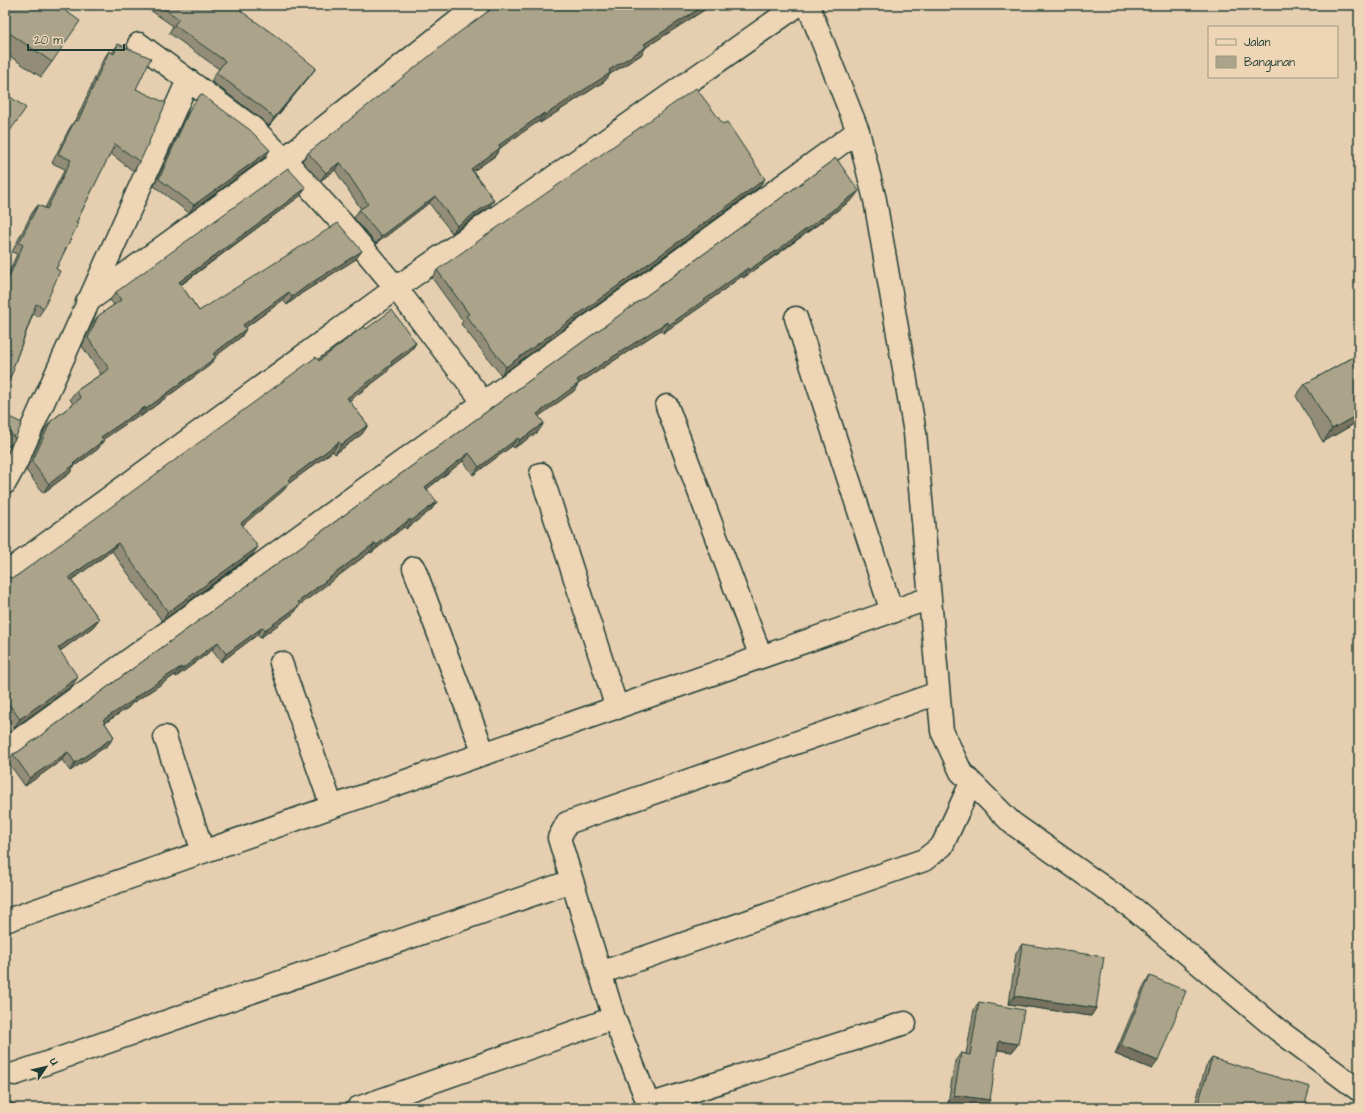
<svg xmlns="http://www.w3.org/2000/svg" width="1364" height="1113" viewBox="0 0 1364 1113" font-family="'Architects Daughter',sans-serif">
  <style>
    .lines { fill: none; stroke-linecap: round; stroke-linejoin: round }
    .stream { stroke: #657060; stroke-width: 10 }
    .street-casing { stroke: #1f3d34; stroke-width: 25 }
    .street { stroke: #edd5b5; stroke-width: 22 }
    .wall { fill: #938d78; stroke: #1f3d34 }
    .shaded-wall { fill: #787361; stroke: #1f3d34 }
    .building { fill: #aba48b; stroke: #1f3d34 }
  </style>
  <rect width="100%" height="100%" fill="#e5cfb0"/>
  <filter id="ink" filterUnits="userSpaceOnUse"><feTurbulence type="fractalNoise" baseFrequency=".025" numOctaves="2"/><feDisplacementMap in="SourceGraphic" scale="8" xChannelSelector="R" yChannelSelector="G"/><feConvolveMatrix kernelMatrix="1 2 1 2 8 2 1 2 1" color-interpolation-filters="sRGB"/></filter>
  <g filter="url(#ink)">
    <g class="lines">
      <path class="stream" d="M 5,1104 L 13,1108"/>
      <defs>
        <path id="street" d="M 808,5 L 858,131 L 875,200 L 915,433 L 942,731 L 961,772 L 1012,823 L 1134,909 L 1278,1030 L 1359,1090
          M 139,44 L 253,128 L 284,159 L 342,223 L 396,288 L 484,403
          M 87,302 L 284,159 L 478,5
          M 796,318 L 892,612
          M 667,406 L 761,657
          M 541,474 L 617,708
          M 5,483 L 16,463 L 188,80
          M 414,568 L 484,754
          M 5,574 L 396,288 L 798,5
          M 281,663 L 332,807
          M 165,737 L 203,852
          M 5,750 L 858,131
          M 5,921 L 930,598
          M 600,973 L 924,860 L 942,846 L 971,783
          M 15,1074 L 572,881
          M 649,1105 L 905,1023
          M 358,1108 L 614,1018
          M 650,1108 L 614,1018 L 559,838 L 567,823 L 938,693"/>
      </defs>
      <use href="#street" class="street-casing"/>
      <use href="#street" class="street"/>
    </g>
    <path class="wall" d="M 5,5 L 52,62 L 41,77 L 5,53 Z
      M 143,5 L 237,5 L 241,11 L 310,76 L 269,126 L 260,118 L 211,81 L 219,69 L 169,33 L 173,26 Z
      M 497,5 L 712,5 L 646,47 L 641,55 L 610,74 L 605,81 L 540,123 L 539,121 L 500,148 L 495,156 L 473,171 L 494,200 L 489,207 L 452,233 L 429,203 L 376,244 L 354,218 L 359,210 L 361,209 L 335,170 L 320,181 L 302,161 L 308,153 Z
      M 118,44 L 136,89 L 140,162 L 133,171 L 110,153 L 76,223 L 56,269 L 44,308 L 38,317 L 33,314 L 5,389 L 5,281 L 17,254 L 12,252 L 32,213 L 38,205 L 45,208 L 65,169 L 52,163 L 69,129 L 75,120 L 76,120 L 103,60 L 109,51 L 112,53 Z
      M 201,94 L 265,157 L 189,213 L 154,186 L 186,115 Z
      M 836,158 L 853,199 L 778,254 L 743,278 L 742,276 L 702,306 L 663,333 L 661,330 L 578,384 L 574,391 L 538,416 L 538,432 L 514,448 L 512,446 L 473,475 L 463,461 L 427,489 L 437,502 L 431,510 L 406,529 L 404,527 L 371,553 L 370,552 L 299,605 L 294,613 L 260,638 L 257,635 L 221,662 L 212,650 L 176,677 L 175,675 L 131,704 L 129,707 L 105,723 L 114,737 L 108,745 L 70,771 L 62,760 L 25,786 L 8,762 L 13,754 L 18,752 Z
      M 759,187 L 501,375 L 461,324 L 463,321 L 432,278 L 437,270 Z
      M 306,188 L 300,196 L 181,285 L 199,311 L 356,259 L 302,293 L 287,305 L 283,300 L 245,328 L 246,329 L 241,337 L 215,356 L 210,365 L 140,417 L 139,415 L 103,439 L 98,449 L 73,467 L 70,473 L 43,493 L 26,470 L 45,429 L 51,421 L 73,404 L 70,399 L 76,391 L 101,374 L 82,346 L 92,324 L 98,316 L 114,305 L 110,300 L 116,292 Z
      M 366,329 L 416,343 L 410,352 L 391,366 L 386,373 L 349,401 L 368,425 L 362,434 L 335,454 L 333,451 L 288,484 L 284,490 L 242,525 L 252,555 L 162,621 L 112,551 L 71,580 L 99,619 L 93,627 L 60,651 L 72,686 L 14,728 L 5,716 L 5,578 L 13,578 L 18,575 L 319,361 Z
      M 1359,354 L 1359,421 L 1323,442 L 1296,396 L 1305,384 Z
      M 5,415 L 15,439 L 9,447 L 5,441 Z
      M 1022,944 L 1096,1008 L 1091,1016 L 1009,1004 L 1016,953 Z
      M 1150,976 L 1152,1069 L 1115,1054 L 1144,985 Z
      M 979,1002 L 1018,1044 L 1012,1052 L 998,1050 L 948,1103 L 955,1061 L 961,1053 L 966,1054 L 974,1010 Z
      M 1212,1058 L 1304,1108 L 1194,1108 L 1206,1066 Z"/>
    <path class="shaded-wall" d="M 705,5 L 712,5 L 645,48 L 646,47 L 641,55 L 610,74 L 605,81 L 540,123 L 545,115 L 609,70 L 644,44 Z
      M 316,68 L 310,76 L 269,126 L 274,118 Z
      M 544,113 L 539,121 L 500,148 L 495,156 L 466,176 L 471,169 L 499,145 Z
      M 270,150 L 265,157 L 189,213 L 194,205 Z
      M 340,162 L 335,170 L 320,181 L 326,173 Z
      M 765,179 L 759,187 L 501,375 L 506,367 Z
      M 306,188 L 300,196 L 173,290 L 179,282 Z
      M 859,191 L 853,199 L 743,278 L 749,270 Z
      M 435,196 L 429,203 L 376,244 L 381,237 Z
      M 494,200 L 489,207 L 452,233 L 457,226 Z
      M 362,251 L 356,259 L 302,293 L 287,305 L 292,297 L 308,285 Z
      M 748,268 L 742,276 L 702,306 L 663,333 L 669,325 Z
      M 289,292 L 283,300 L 238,333 L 243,325 Z
      M 667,322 L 661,330 L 578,384 L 574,391 L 531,422 L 537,414 L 577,380 Z
      M 246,329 L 241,337 L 208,362 L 213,354 Z
      M 416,343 L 410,352 L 391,366 L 386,373 L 341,407 L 347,398 L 391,362 Z
      M 216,357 L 210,365 L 140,417 L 146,409 Z
      M 145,407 L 139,415 L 95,445 L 101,437 Z
      M 1359,414 L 1359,421 L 1323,442 L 1332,429 Z
      M 544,423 L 538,432 L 514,448 L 520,440 Z
      M 368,425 L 362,434 L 335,454 L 341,445 Z
      M 518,438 L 512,446 L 473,475 L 479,467 Z
      M 104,440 L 98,449 L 73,467 L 70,473 L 43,493 L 49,484 L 74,463 Z
      M 339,442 L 333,451 L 288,484 L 284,490 L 235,532 L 241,523 L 288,480 Z
      M 469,453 L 463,461 L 419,495 L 425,487 Z
      M 437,502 L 431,510 L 406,529 L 411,521 Z
      M 410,519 L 404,527 L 371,553 L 377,545 Z
      M 118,543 L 112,551 L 63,586 L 69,577 Z
      M 375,543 L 370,552 L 292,611 L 298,602 Z
      M 258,547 L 252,555 L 162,621 L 168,612 Z
      M 300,605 L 294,613 L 260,638 L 265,630 Z
      M 99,619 L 93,627 L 52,657 L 58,648 Z
      M 263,627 L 257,635 L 221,662 L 226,654 Z
      M 218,642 L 212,650 L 176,677 L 182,669 Z
      M 181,667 L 175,675 L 131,704 L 129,707 L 97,728 L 103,720 L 134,698 Z
      M 78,677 L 72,686 L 14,728 L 20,719 Z
      M 114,737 L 108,745 L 70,771 L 75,763 Z
      M 68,752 L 62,760 L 25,786 L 30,778 Z
      M 1015,996 L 1096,1008 L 1091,1016 L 1009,1004 Z
      M 999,1041 L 1018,1044 L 1012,1052 L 993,1049 Z
      M 1121,1045 L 1158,1061 L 1152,1069 L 1115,1054 Z
      M 954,1095 L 990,1100 L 984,1108 L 978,1108 L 948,1103 Z
      M 1198,1104 L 1211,1108 L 1196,1108 Z"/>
    <path class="building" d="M 5,5 L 57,5 L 80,21 L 52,62 L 5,30 Z
      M 159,5 L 237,5 L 242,9 L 241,11 L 276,36 L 316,68 L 274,118 L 266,110 L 216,73 L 225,61 L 174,25 L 179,19 Z
      M 497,5 L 705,5 L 644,44 L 646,47 L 609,70 L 610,73 L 545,115 L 544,113 L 499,145 L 500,148 L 471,169 L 494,200 L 457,226 L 435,196 L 381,237 L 359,210 L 368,204 L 340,162 L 326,173 L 308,153 L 457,34 Z
      M 118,44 L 151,58 L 136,89 L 166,103 L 140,162 L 115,144 L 76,223 L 78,224 L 56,269 L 60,271 L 44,308 L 36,304 L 13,368 L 14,369 L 5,389 L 5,293 L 6,291 L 5,290 L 5,286 L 23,245 L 19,243 L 38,205 L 47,209 L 71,160 L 58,154 L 75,120 L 78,121 L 109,51 L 114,54 Z
      M 696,88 L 723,124 L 727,122 L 765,179 L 506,367 L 466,316 L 469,314 L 437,270 Z
      M 5,93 L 26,108 L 5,138 Z
      M 201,94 L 250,130 L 270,150 L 194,205 L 159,179 L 191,107 Z
      M 836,158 L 859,191 L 783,246 L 749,270 L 748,268 L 707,298 L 669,325 L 667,322 L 577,380 L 579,383 L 537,414 L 544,423 L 520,440 L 518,438 L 479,467 L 469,453 L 425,487 L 437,502 L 411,521 L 410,519 L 377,545 L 375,543 L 298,602 L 300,605 L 265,630 L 263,627 L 226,654 L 218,642 L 182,669 L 181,667 L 134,698 L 135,699 L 103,720 L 114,737 L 75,763 L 68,752 L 30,778 L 13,754 L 18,752 Z
      M 288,168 L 306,188 L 179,282 L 199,311 L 338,223 L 362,251 L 308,285 L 292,297 L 289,292 L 243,325 L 246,329 L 213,354 L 216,357 L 146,409 L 145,407 L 101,437 L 104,440 L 74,463 L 75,464 L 49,484 L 32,462 L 51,421 L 81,398 L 76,391 L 109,369 L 88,338 L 98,316 L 121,300 L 116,292 Z
      M 392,310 L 416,343 L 391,362 L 392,364 L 347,398 L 368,425 L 341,445 L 339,442 L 288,480 L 290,482 L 241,523 L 258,547 L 168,612 L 118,543 L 69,577 L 99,619 L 58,648 L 78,677 L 20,719 L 5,699 L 5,578 L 7,577 L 13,578 L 18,575 L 316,357 L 319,361 L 364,326 L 366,329 Z
      M 1359,354 L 1359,414 L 1332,429 L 1305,384 Z
      M 5,415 L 22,423 L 15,439 L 5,424 Z
      M 1022,944 L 1104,957 L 1096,1008 L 1015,996 Z
      M 1150,976 L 1186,991 L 1158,1061 L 1121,1045 Z
      M 979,1002 L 1024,1010 L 1018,1044 L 999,1041 L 990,1100 L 954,1095 L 961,1053 L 970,1055 Z
      M 1212,1058 L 1310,1087 L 1304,1108 L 1211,1108 L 1198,1104 Z"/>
  </g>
  <rect width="1364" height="1113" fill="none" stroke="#edd5b5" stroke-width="20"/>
  <rect x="10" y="10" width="1344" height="1093" fill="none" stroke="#1f3d34" stroke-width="1.5" filter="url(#ink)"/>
  <rect x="1208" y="26" width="130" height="52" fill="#edd5b5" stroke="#9b9881"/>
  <rect x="1216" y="39" width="20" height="6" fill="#edd5b5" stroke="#9b9881"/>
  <text x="1244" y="46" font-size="12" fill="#1f3d34">Jalan</text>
  <rect x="1216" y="56" width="20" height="12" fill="#aba48b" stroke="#9b9881"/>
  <text x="1244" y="66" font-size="12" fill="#1f3d34">Bangunan</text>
  <g transform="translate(46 1067) rotate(55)" stroke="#edd5b5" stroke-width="3" paint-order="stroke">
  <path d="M0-3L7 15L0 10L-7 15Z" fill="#1f3d34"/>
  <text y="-6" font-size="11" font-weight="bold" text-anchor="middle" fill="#1f3d34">U</text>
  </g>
  <path d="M28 44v6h96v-6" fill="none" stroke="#1f3d34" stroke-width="2"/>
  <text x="34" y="44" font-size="12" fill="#1f3d34" stroke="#edd5b5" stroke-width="3" paint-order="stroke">20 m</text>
</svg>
